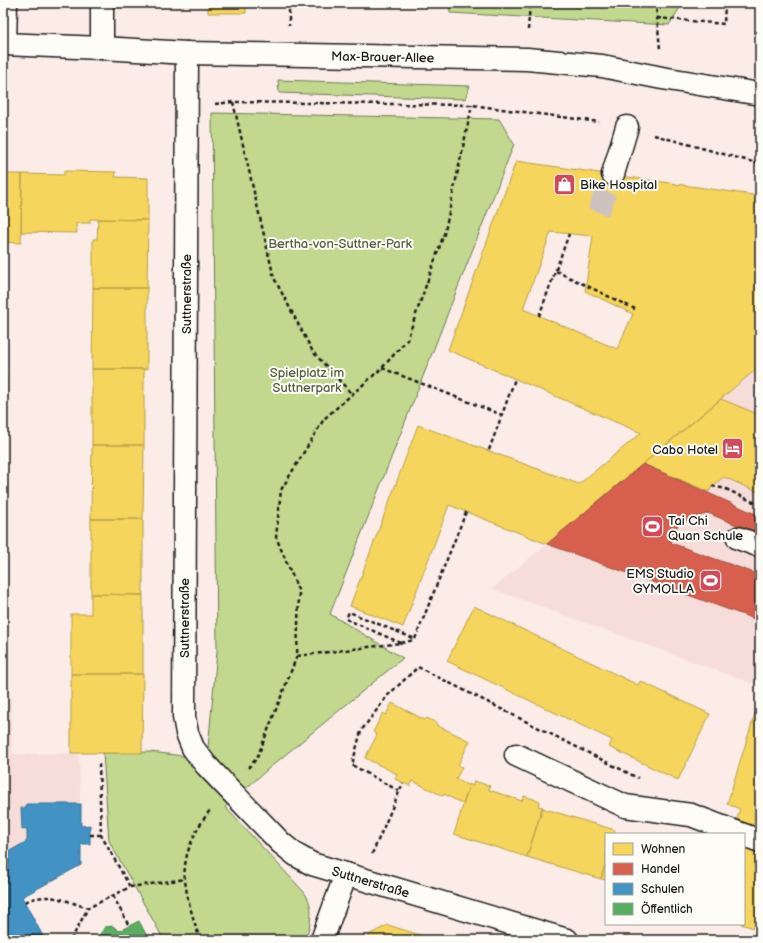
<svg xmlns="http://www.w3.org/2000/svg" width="763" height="943" viewBox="0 0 763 943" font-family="'Balsamiq Sans',sans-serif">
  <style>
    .built { fill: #f6ddd9 }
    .green { fill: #c2d88e; stroke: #6f7a55 }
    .homes { fill: #f6d55c; stroke: #b59e49; fill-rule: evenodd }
    .shops { fill: #d6604d; stroke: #9e4c3e }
    .schools { fill: #4393c3; stroke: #376f91 }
    .public { fill: #5aae61; stroke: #47824c }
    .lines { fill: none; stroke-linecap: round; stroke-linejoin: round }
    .minor-tunnel { stroke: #cec2bf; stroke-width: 22; stroke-dasharray: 22 11; stroke-linecap: butt }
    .minor-casing { stroke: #1c1c1c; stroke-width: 25 }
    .major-casing { stroke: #1c1c1c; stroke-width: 25 }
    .path { stroke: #1c1c1c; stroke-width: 2.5; stroke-dasharray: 4 3; stroke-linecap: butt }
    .minor { stroke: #fdfcf7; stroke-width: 22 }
    .major { stroke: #fdfcf7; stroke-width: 22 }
    .labels { text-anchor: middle; stroke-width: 4; stroke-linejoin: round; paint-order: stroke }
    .street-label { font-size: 13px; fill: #1c1c1c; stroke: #fdfcf7 }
    .poi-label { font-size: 13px; fill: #1c1c1c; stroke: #fdfcf7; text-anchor: start }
    .park-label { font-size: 13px; fill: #565e44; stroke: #fdfcf7 }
  </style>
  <rect width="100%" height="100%" fill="#fbece8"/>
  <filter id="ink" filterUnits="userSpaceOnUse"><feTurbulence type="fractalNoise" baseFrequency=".025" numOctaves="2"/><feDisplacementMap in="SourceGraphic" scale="8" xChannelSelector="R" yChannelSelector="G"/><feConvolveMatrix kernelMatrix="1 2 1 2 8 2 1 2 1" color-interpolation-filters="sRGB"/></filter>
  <g filter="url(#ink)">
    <path class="built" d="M 760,366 L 760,686 L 492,589 L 547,544 Z
      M 3,696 L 11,696 L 12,754 L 79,753 L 81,825 L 90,825 L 90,844 L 81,844 L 3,861 Z"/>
    <path class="green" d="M 449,3 L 683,3 L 669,25 L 450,13 Z
      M 278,80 L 470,86 L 465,99 L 279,93 Z
      M 212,113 L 499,119 L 514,144 L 330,614 L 403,658 L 268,769 L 225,807 L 304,892 C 315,907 311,924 305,940 L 164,940 L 109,841 L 103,753 L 151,752 L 207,759 L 217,651 Z"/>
    <path class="homes" d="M 206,3 L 246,3 L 246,13 L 208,13 L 208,3 Z
      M 516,161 L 760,196 L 760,366 L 547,544 L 449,505 L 403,627 L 350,606 L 418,425 L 579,484 L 641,433 L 448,350 ZM 551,232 L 593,236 L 585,291 L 633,314 L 617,349 L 523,309 Z
      M 64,171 L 116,172 L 115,177 L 148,178 L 148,220 L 90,219 L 90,223 L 76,223 L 77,233 L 21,232 L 22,174 L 64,175 Z
      M 3,174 L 22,174 L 21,243 L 3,242 Z
      M 98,219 L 148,220 L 147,288 L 93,288 L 93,239 L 97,239 Z
      M 93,288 L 147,288 L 147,369 L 92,369 Z
      M 92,369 L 144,369 L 144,445 L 92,445 Z
      M 3,373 L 6,373 L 6,427 L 3,427 Z
      M 721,399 L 760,415 L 760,493 L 724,477 L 712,486 L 709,492 L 643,464 Z
      M 92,445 L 144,445 L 143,519 L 91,519 Z
      M 91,519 L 143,519 L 143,595 L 91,594 Z
      M 91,594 L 143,595 L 143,674 L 71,674 L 71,614 L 91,614 Z
      M 474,606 L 638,685 L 640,681 L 710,714 L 678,780 L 609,747 L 612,740 L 447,661 Z
      M 71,674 L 143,674 L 142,753 L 71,753 Z
      M 760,697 L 760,930 L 741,924 L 744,924 L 744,834 L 732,834 L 740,809 L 727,804 Z
      M 392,703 L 425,720 L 427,718 L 437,723 L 436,725 L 470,741 L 458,765 L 462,767 L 456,779 L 469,786 L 463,804 L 444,794 L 443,796 L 413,781 L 410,786 L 395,779 L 397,774 L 365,758 L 377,735 L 373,732 L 383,713 L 386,715 Z
      M 474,781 L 490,786 L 489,790 L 522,801 L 524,796 L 540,801 L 538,806 L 543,807 L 527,857 L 454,834 L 469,786 L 469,784 L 473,786 Z
      M 542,808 L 615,830 L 614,834 L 606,834 L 606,862 L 601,879 L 527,857 Z
      M 606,862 L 606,880 L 601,879 Z
      M 388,925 L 436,940 L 367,940 L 370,934 Z"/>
    <path class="shops" d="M 643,464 L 760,516 L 760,535 L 708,513 L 678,524 L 671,543 L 760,575 L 760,621 L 547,544 Z"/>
    <path class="schools" d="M 26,804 L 81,804 L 81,826 L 90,825 L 90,844 L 81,844 L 81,865 L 22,897 L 45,940 L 3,940 L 3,855 L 27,841 L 27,829 L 22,829 L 21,808 L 26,808 Z"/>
    <path class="public" d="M 139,921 L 149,940 L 101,940 L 100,934 L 105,927 L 113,926 L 119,931 Z"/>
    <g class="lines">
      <path class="minor-tunnel" d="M 598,212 L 613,174"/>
      <defs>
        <g id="minor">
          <path d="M 102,3 L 102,48"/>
          <path d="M 5,44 L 6,3"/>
          <path id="s1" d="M 187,53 L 184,717 L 187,733 L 193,748 L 206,765 L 281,843 L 296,855 L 312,864 L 567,940"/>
          <path d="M 613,174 L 627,127"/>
          <path d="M 738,538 L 760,546"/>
          <path d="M 516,755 L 625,806 L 691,815 L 741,834"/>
          <path d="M 744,835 L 760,841"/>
          <path d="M 322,940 L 346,874"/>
        </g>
        <g id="major">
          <path id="s2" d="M 3,44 L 102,48 L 187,53 L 527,59 L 602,66 L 662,78 L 760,94"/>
        </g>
      </defs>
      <use href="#minor" class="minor-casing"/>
      <use href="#major" class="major-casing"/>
      <path class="path" d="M 289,3 L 289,26
        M 654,3 L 656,6 L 660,49
        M 657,18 L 724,24 L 725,3
        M 528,30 L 530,3
        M 233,102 L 274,278 L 313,352 L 352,394
        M 215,104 L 233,102 L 472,105 L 599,122
        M 654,135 L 760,164
        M 556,271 L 635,309
        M 539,316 L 569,234
        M 382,368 L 502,415
        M 489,450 L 515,379
        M 712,486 L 726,489 L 760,505
        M 415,639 L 466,512
        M 401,643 L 346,619 L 349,612 L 415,639
        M 297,656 L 401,643 L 414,640
        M 99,764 L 101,835 L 130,887
        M 248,768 L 257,758 L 297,656 L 299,592 L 276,537 L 281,490 L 324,419 L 382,368 L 407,340 L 445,231 L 472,105
        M 399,791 L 352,765 L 361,731 L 388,695 L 418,667 L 638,778
        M 90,835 L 101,835
        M 372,854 L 403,783
        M 113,896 L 129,926
        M 25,902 C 48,891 66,901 88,908 L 130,887 L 185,879
        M 71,940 L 88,908
        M 200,940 C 194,921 187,900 185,880 C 182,855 196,828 211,809"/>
      <use href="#minor" class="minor"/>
      <use href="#major" class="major"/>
    </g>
  </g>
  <defs>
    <symbol id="shop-square" viewBox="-11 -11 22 22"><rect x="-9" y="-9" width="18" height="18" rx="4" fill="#d1495b" stroke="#fdfcf7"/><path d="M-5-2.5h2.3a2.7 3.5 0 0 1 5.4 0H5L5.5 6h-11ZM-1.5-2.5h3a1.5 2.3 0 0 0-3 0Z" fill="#fff"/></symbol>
    <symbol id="hotel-square" viewBox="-11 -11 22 22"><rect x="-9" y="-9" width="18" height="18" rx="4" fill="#d1495b" stroke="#fdfcf7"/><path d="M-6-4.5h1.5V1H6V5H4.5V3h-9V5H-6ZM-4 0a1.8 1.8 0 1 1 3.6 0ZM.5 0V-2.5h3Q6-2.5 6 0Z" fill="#fff"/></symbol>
    <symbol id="stadium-square" viewBox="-11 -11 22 22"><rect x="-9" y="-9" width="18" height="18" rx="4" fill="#d1495b" stroke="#fdfcf7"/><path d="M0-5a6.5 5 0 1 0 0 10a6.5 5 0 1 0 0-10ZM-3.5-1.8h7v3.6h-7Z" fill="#fff"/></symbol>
  </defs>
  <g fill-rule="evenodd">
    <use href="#shop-square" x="552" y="172" width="25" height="25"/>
    <use href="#hotel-square" x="720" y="436" width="25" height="25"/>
    <use href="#stadium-square" x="640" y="514" width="25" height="25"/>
    <use href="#stadium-square" x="698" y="568" width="25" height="25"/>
  </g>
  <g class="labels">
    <g class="street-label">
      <text dy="5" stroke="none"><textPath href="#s2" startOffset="380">Max-Brauer-Allee</textPath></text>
      <text transform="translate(186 294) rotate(-90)" y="5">Suttnerstraße</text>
      <text transform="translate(184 618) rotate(-90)" y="5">Suttnerstraße</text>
      <text dy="5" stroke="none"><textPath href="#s1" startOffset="925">Suttnerstraße</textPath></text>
    </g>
    <g class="poi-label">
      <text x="580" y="189">Bike Hospital</text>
      <text x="718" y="454" text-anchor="end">Cabo Hotel</text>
      <text x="668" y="525">Tai Chi<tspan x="668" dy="15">Quan Schule</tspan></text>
      <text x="694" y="578" text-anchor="end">EMS Studio<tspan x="694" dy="15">GYMOLLA</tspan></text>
    </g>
    <g class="park-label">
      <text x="340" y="248">Bertha-von-Suttner-Park</text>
      <text x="307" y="377">Spielplatz im<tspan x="307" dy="15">Suttnerpark</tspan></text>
    </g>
  </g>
  <rect width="763" height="943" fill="none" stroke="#fdfcf7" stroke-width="16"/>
  <rect x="8" y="8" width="747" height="927" fill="none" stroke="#1c1c1c" stroke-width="1.5" filter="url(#ink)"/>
  <rect x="605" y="833" width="140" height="92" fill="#fdfcf7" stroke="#a3a29f"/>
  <rect x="613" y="843" width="20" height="12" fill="#f6d55c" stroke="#a3a29f"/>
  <text x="641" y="853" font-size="12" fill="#1c1c1c">Wohnen</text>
  <rect x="613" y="863" width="20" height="12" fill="#d6604d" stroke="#a3a29f"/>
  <text x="641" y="873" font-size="12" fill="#1c1c1c">Handel</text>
  <rect x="613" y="883" width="20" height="12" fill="#4393c3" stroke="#a3a29f"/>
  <text x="641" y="893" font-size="12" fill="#1c1c1c">Schulen</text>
  <rect x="613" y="903" width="20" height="12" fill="#5aae61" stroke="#a3a29f"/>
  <text x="641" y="913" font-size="12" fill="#1c1c1c">Öffentlich</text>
</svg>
